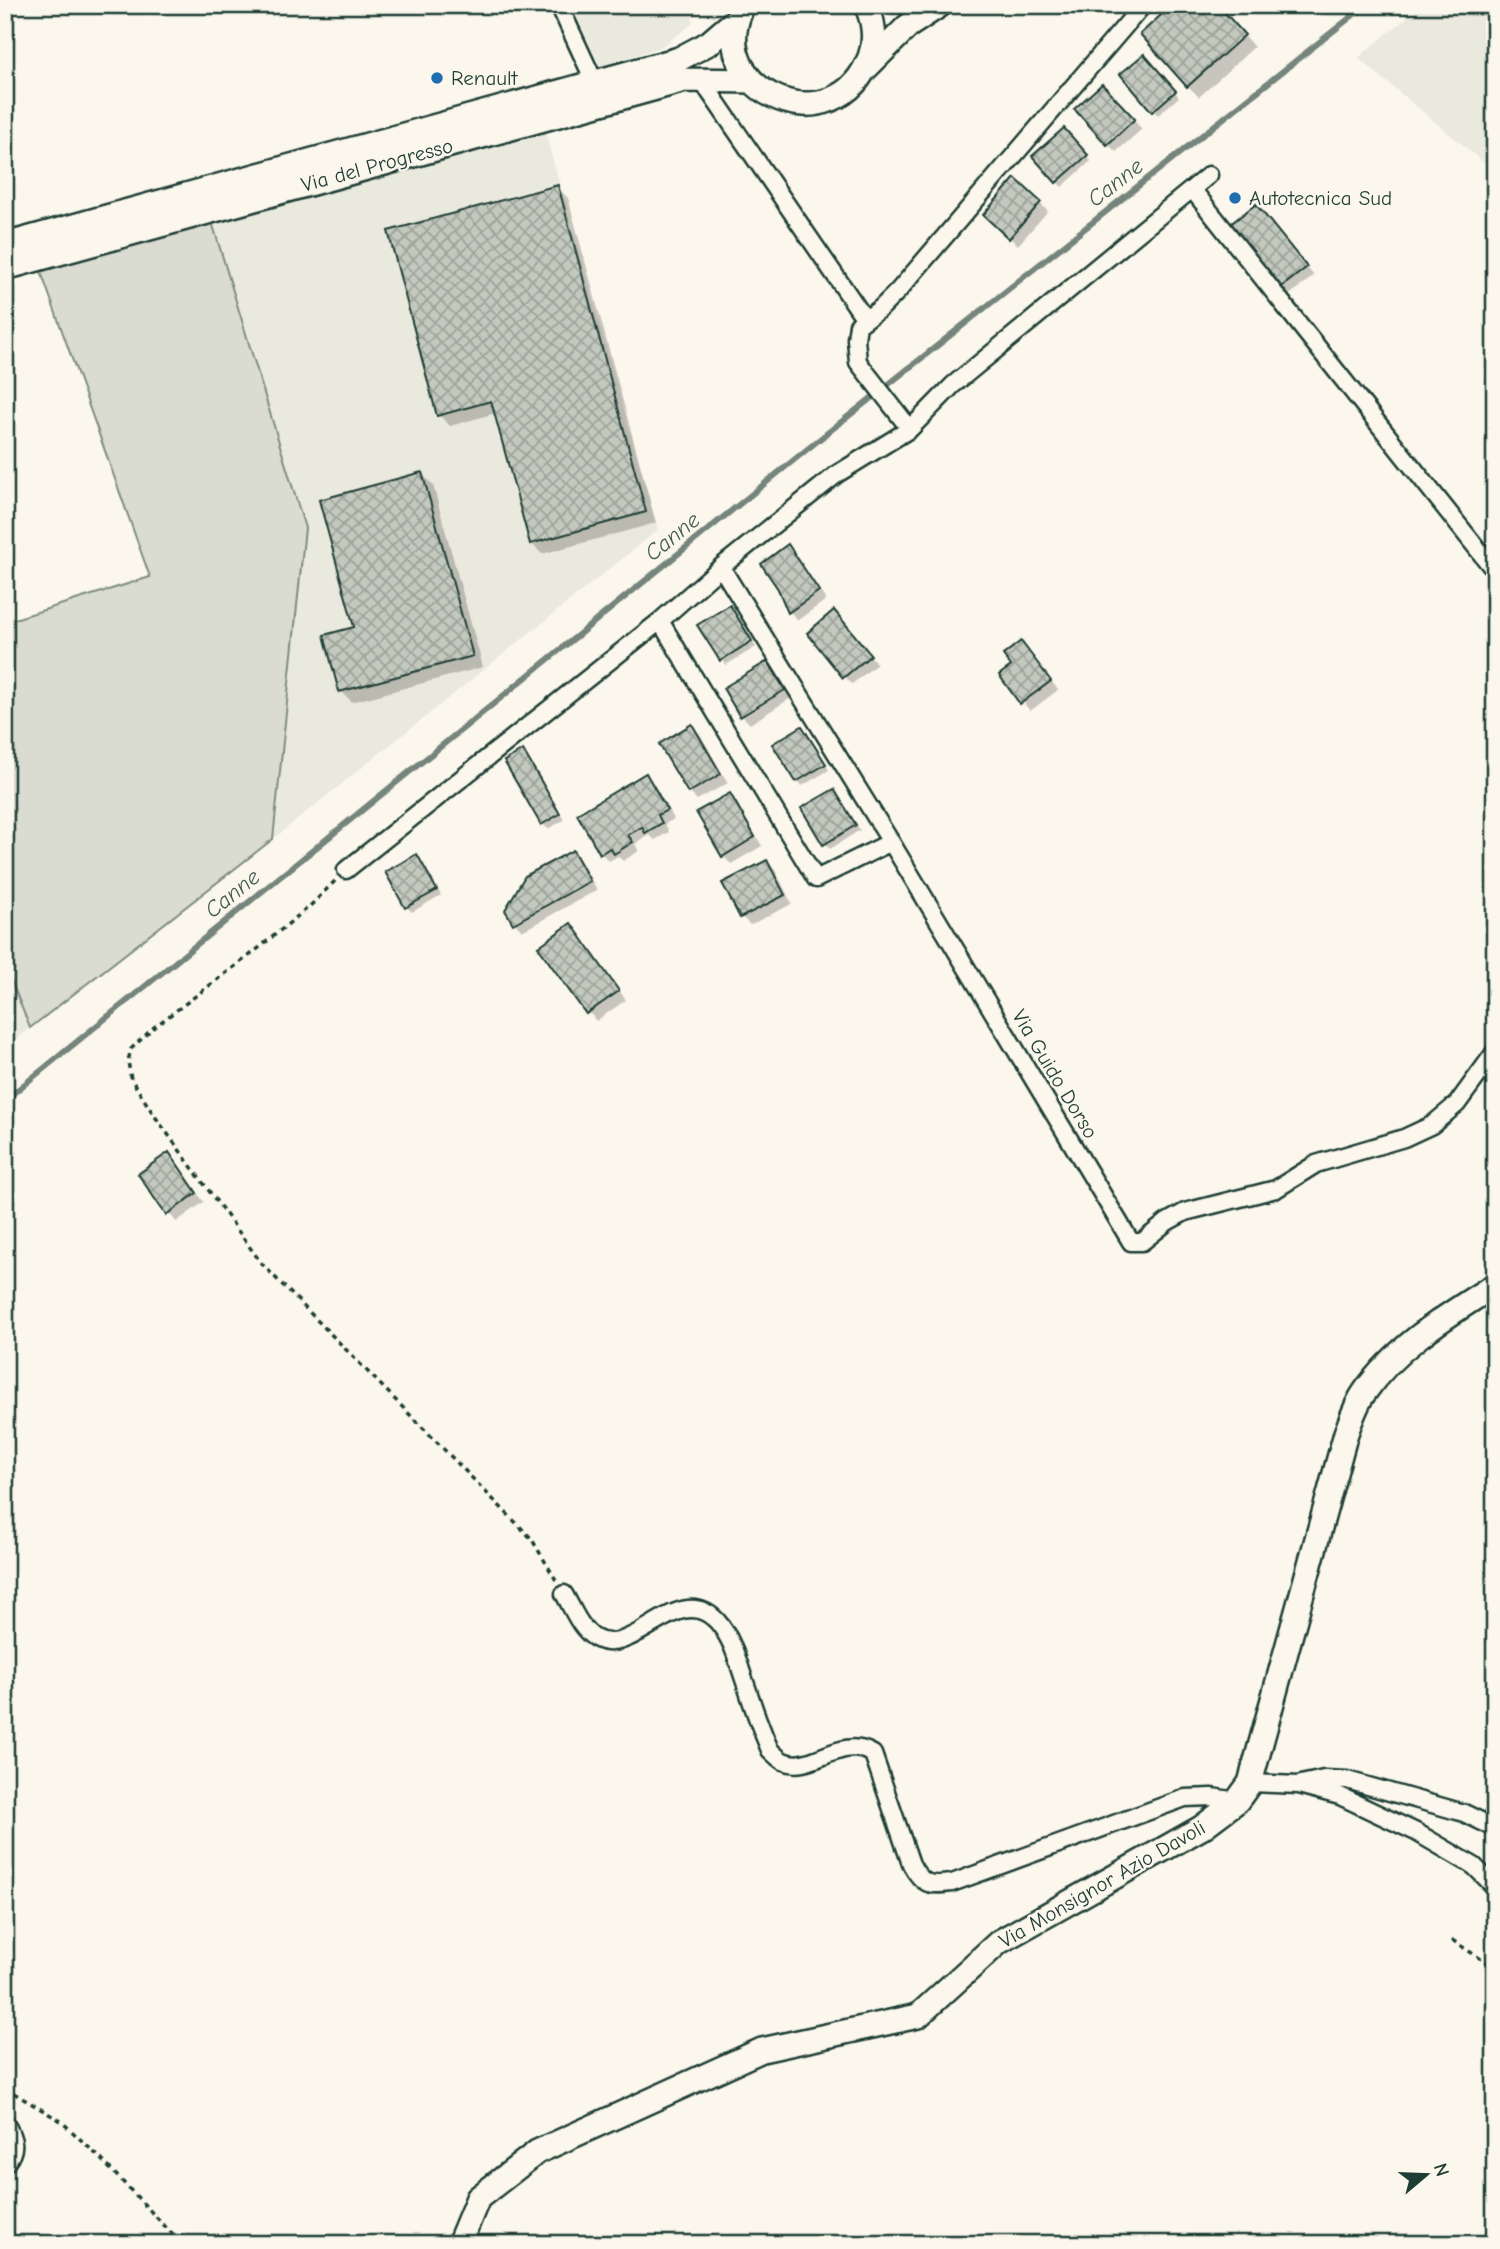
<svg xmlns="http://www.w3.org/2000/svg" width="1500" height="2249" viewBox="0 0 1500 2249" font-family="'Comic Neue',sans-serif">
  <style>
    .built { fill: #eae9de }
    .green { fill: #dbdcd1; stroke: #7d8c82; stroke-width: 2 }
    .shadow { fill: #0003 }
    .lines { fill: none; stroke-linecap: round; stroke-linejoin: round }
    .stream { stroke: #74847b; stroke-width: 6 }
    .building { fill: url(#building-cross-hatch); stroke: #1f3d34; stroke-width: 2 }
    .street-casing { stroke: #1f3d34; stroke-width: 21 }
    .secondary-casing { stroke: #1f3d34; stroke-width: 28 }
    .path { stroke: #1f3d34; stroke-width: 3.5; stroke-dasharray: 5 5; stroke-linecap: butt }
    .street { stroke: #fbf7ec; stroke-width: 16 }
    .secondary { stroke: #fbf7ec; stroke-width: 23 }
    .rail { stroke: #1f3d34; stroke-width: 5; stroke-dasharray: 10 5; stroke-linecap: butt }
    .poi-dot { fill: #1f6fb2; stroke: #fbf7ec; stroke-width: 2.5 }
    .labels { text-anchor: middle; stroke-width: 5; stroke-linejoin: round; paint-order: stroke }
    .poi-label { font-size: 21px; fill: #1f3d34; stroke: #fbf7ec; text-anchor: start }
    .street-label { font-size: 21px; fill: #1f3d34; stroke: #fbf7ec }
    .water-label { font-size: 23px; font-style: italic; fill: #425b52; stroke: #fbf7ec }
  </style>
  <defs>
    <pattern id="building-cross-hatch" width="8" height="8" patternUnits="userSpaceOnUse" patternTransform="scale(1.75)"><rect width="8" height="8" fill="#c4c9be"/><path d="M0 0l8 8M0 8l8-8" fill="none" stroke="#9fa49b"/></pattern>
  </defs>
  <rect width="100%" height="100%" fill="#fbf7ec"/>
  <filter id="ink" filterUnits="userSpaceOnUse"><feTurbulence type="fractalNoise" baseFrequency=".0143" numOctaves="2"/><feDisplacementMap in="SourceGraphic" scale="14" xChannelSelector="R" yChannelSelector="G"/><feConvolveMatrix kernelMatrix="1 2 1 2 8 2 1 2 1" color-interpolation-filters="sRGB"/></filter>
  <g filter="url(#ink)">
    <path class="built" d="M 571,5 L 694,5 L 692,24 L 661,47 L 600,66 Z
      M 1422,5 L 1495,5 L 1495,172 L 1358,58 Z
      M 545,132 L 658,530 L 273,839 L 305,528 L 212,222 Z
      M 5,965 L 30,1028 L 5,1050 Z"/>
    <path class="green" d="M 212,222 L 305,528 L 273,839 L 30,1028 L 5,965 L 5,622 L 150,577 L 40,269 Z"/>
    <path class="shadow" d="M 1217,5 L 1254,47 L 1199,97 L 1188,86 Z
      M 1149,61 L 1179,97 L 1158,115 L 1153,110 Z
      M 1110,94 L 1142,129 L 1116,152 L 1108,144 Z
      M 1064,130 L 1091,161 L 1062,187 L 1057,182 Z
      M 1015,181 L 1048,211 L 1018,245 L 993,223 Z
      M 557,187 L 568,198 L 656,523 L 542,554 L 531,543 L 496,413 L 450,426 L 439,415 Z
      M 1264,214 L 1314,276 L 1288,296 L 1280,288 Z
      M 422,474 L 433,485 L 483,667 L 352,702 L 341,691 L 356,628 Z
      M 787,546 L 795,554 L 826,600 L 798,620 L 790,612 L 779,588 Z
      M 729,607 L 756,647 L 726,665 L 700,625 Z
      M 842,621 L 877,664 L 852,684 L 844,676 Z
      M 1029,651 L 1058,690 L 1030,711 L 1001,675 Z
      M 767,663 L 775,671 L 785,687 L 741,714 Z
      M 787,690 L 791,698 L 750,724 L 743,717 Z
      M 692,726 L 700,734 L 728,783 L 697,800 L 689,792 L 661,744 Z
      M 802,728 L 829,770 L 802,786 L 775,744 Z
      M 523,752 L 564,820 L 548,829 L 543,824 Z
      M 646,775 L 654,784 L 674,819 L 665,824 L 669,832 L 655,840 L 649,835 L 635,844 L 639,851 L 623,861 L 618,856 L 609,861 L 601,853 Z
      M 834,791 L 860,830 L 830,849 L 825,844 Z
      M 729,795 L 737,803 L 762,846 L 731,864 L 723,856 Z
      M 572,852 L 580,860 L 597,890 L 522,931 L 514,922 Z
      M 416,856 L 441,895 L 412,912 L 407,907 Z
      M 767,862 L 775,870 L 792,904 L 750,925 L 742,917 Z
      M 571,926 L 626,1000 L 596,1021 L 541,947 Z
      M 168,1154 L 204,1202 L 176,1222 L 140,1174 Z"/>
    <g class="lines">
      <path class="stream" d="M 5,1100 L 821,438 L 1366,5"/>
    </g>
    <path class="building" d="M 1172,5 L 1218,5 L 1245,35 L 1187,87 L 1140,34 Z
      M 1144,54 L 1176,91 L 1152,112 L 1120,74 Z
      M 1102,84 L 1135,119 L 1107,145 L 1074,109 Z
      M 1064,128 L 1088,155 L 1056,183 L 1032,156 Z
      M 1015,178 L 1041,202 L 1009,239 L 983,215 Z
      M 558,185 L 646,512 L 530,544 L 491,401 L 437,416 L 388,231 Z
      M 1256,204 L 1307,267 L 1279,289 L 1228,226 Z
      M 422,472 L 473,656 L 339,692 L 324,635 L 354,627 L 319,500 Z
      M 788,544 L 819,591 L 788,613 L 778,589 L 761,564 Z
      M 730,605 L 752,641 L 720,661 L 697,625 Z
      M 834,610 L 871,655 L 843,678 L 807,633 Z
      M 1021,641 L 1051,681 L 1020,704 L 999,675 L 1011,666 L 1003,655 Z
      M 768,661 L 785,690 L 740,717 L 723,688 Z
      M 692,724 L 721,774 L 688,793 L 659,744 Z
      M 802,726 L 826,764 L 796,782 L 772,744 Z
      M 523,750 L 560,814 L 541,825 L 504,761 Z
      M 646,773 L 667,810 L 658,815 L 662,823 L 645,833 L 642,827 L 628,835 L 633,842 L 614,854 L 610,848 L 600,854 L 577,814 Z
      M 834,789 L 856,825 L 823,845 L 801,808 Z
      M 730,793 L 755,837 L 722,857 L 696,812 Z
      M 573,850 L 590,881 L 513,924 L 505,910 L 525,876 Z
      M 417,854 L 437,890 L 405,908 L 385,872 Z
      M 767,860 L 785,895 L 740,918 L 722,883 Z
      M 571,923 L 619,991 L 586,1014 L 538,947 Z
      M 169,1152 L 197,1193 L 166,1215 L 138,1174 Z"/>
    <g class="lines">
      <defs>
        <path id="street" d="M 559,5 L 595,83
          M 702,81 L 865,319
          M 1192,189 L 1495,571
          M 910,429 L 858,362 L 856,339 L 858,325 L 881,308 L 898,291 L 1143,5
          M 721,567 L 891,842 L 1131,1242 L 1142,1242 L 1167,1222 L 1185,1212 L 1276,1189 L 1316,1164 L 1404,1138 L 1432,1125 L 1457,1104 L 1495,1052
          M 660,621 L 816,879 L 891,842
          M 346,870 L 660,621 L 721,567 L 837,474 L 910,429 L 953,385 L 1209,175
          M 564,1594 C 573,1609 580,1629 595,1638 C 633,1661 678,1579 717,1621 C 733,1639 738,1663 746,1685 C 753,1707 761,1729 770,1750 C 774,1754 779,1759 783,1761 C 812,1774 840,1734 873,1754 L 911,1864 C 922,1885 929,1886 952,1883 L 1185,1798 L 1212,1797 L 1237,1801
          M 1250,1783 L 1299,1785 L 1340,1796 L 1416,1832 L 1474,1866 L 1495,1887
          M 1301,1784 L 1324,1779 L 1347,1780 L 1464,1813 L 1495,1828
          M 5,2122 C 14,2139 18,2149 5,2164"/>
        <path id="secondary" d="M 740,12 C 707,94 836,147 870,57 C 876,41 874,20 866,5
          M 867,67 L 908,26 L 940,5
          M 5,245 L 679,59 L 709,43 L 737,19
          M 5,268 L 685,80 L 752,81
          M 459,2244 L 478,2198 L 537,2152 L 762,2050 L 918,2016 L 999,1942 L 1201,1828 L 1237,1801 L 1250,1783 L 1346,1433 C 1351,1420 1356,1404 1364,1393 C 1396,1346 1448,1315 1495,1285"/>
      </defs>
      <use href="#street" class="street-casing"/>
      <use href="#secondary" class="secondary-casing"/>
      <path class="path" d="M 335,881 L 310,906 L 254,952 L 153,1028 L 131,1049 L 128,1061 L 131,1079 L 154,1115 L 262,1264 L 531,1538 L 556,1580
        M 1452,1940 L 1495,1968
        M 5,2088 L 61,2121 L 97,2155 L 182,2244"/>
      <use href="#street" class="street"/>
      <use href="#secondary" class="secondary"/>
      <path class="rail" d="M 1477,2244 L 1495,2226"/>
    </g>
  </g>
  <g class="poi-dot">
    <circle cx="437" cy="78" r="7"/>
    <circle cx="1235" cy="198" r="7"/>
  </g>
  <g class="labels">
    <g class="poi-label">
      <text x="451" y="85">Renault</text>
      <text x="1249" y="205">Autotecnica Sud</text>
    </g>
    <g class="street-label">
      <text transform="translate(377 165) rotate(-15)" y="7">Via del Progresso</text>
      <text transform="translate(1055 1074) rotate(59)" y="7">Via Guido Dorso</text>
      <text transform="translate(1102 1884) rotate(-30)" y="7">Via Monsignor Azio Davoli</text>
    </g>
    <g class="water-label">
      <text transform="translate(1115 182) rotate(-38)" y="8">Canne</text>
      <text transform="translate(672 536) rotate(-39)" y="8">Canne</text>
      <text transform="translate(232 893) rotate(-39)" y="8">Canne</text>
    </g>
  </g>
  <rect width="1500" height="2249" fill="none" stroke="#fbf7ec" stroke-width="28"/>
  <rect x="14" y="14" width="1472" height="2221" fill="none" stroke="#1f3d34" stroke-width="2.5" filter="url(#ink)"/>
  <g transform="translate(1426 2175) rotate(71)" stroke="#fbf7ec" stroke-width="5" paint-order="stroke">
  <path d="M0-5L12 26L0 18L-12 26Z" fill="#1f3d34"/>
  <text y="-10" font-size="19" font-weight="bold" text-anchor="middle" fill="#1f3d34">N</text>
  </g>
</svg>
